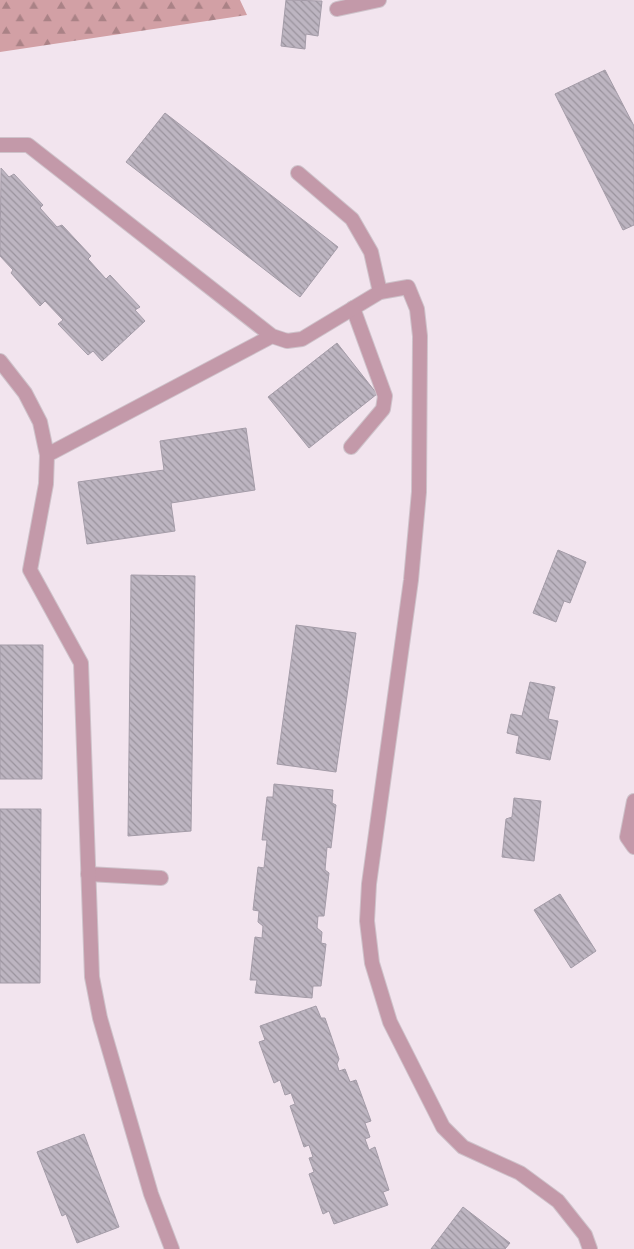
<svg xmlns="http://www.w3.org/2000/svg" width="634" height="1249" viewBox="0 0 634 1249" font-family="Merriweather,serif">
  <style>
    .forest { fill: url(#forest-firs) }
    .building { fill: url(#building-back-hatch); stroke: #a49ca8 }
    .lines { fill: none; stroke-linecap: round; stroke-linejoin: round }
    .service-casing { stroke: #cec2ca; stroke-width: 16 }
    .minor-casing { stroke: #cec2ca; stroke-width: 16 }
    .service { stroke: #c399a9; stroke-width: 14 }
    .minor { stroke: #c399a9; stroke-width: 14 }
  </style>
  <defs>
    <pattern id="forest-firs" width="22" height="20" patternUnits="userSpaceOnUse" patternTransform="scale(1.25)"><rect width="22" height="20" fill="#d2a0a5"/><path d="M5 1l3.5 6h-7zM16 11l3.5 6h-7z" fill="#aa8286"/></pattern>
    <pattern id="building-back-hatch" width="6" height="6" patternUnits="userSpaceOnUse" patternTransform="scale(1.25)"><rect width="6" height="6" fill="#bdb5c1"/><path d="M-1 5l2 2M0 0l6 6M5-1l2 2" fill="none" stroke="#9a939d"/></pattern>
  </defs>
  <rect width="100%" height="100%" fill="#f2e4ee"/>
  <path class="forest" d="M 0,0 L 240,0 L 247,15 L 0,52 Z"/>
  <path class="building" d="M 286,0 L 322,1 L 318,36 L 306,34 L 305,49 L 281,46 Z
    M 605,70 L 634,126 L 634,225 L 623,230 L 555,94 Z
    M 165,113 L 338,247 L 300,297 L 126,162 Z
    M 1,168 L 9,177 L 14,174 L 43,205 L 40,208 L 57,227 L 62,225 L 91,256 L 88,259 L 106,279 L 110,275 L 140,307 L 135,310 L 145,321 L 102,361 L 93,351 L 88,355 L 58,324 L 63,320 L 45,301 L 40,306 L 11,273 L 13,270 L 0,256 Z
    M 337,343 L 377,394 L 309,448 L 268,397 Z
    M 246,428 L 255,490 L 171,503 L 175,531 L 87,544 L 78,482 L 164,470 L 160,441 Z
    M 558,550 L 586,562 L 570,603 L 564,601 L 556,622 L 533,613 Z
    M 131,575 L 195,576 L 191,831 L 128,836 Z
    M 296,625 L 356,633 L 336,772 L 277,764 Z
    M 0,645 L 43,645 L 42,779 L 0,779 Z
    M 530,682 L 555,687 L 548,719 L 558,721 L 550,760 L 516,753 L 519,736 L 507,733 L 511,714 L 522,716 Z
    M 274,784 L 333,790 L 332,803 L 336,805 L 331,848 L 327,847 L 325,870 L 329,873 L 324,916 L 318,916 L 317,928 L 322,932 L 321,943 L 326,944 L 321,986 L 313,986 L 312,998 L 255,993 L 257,980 L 250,980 L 255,937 L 262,938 L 263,926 L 258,922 L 259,911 L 253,910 L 258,867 L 264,868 L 267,840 L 262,840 L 267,797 L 273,797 Z
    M 514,798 L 541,801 L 534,861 L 502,857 L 506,819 L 512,817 Z
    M 0,809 L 41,809 L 40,983 L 0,983 Z
    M 560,894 L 596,951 L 571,968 L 534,910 Z
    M 316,1006 L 321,1018 L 325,1018 L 339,1059 L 337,1064 L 339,1071 L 345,1069 L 350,1082 L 356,1080 L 371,1121 L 365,1123 L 370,1137 L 365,1139 L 369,1150 L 375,1147 L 389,1190 L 383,1192 L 388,1205 L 334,1224 L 329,1211 L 323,1214 L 309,1174 L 314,1172 L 309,1158 L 313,1157 L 309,1145 L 304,1147 L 290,1106 L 295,1104 L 291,1093 L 285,1095 L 280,1080 L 274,1083 L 259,1042 L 265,1040 L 260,1026 Z
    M 84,1134 L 119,1227 L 77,1243 L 66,1214 L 62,1216 L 37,1152 Z
    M 463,1207 L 510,1243 L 505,1249 L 431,1249 Z"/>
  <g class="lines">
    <defs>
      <path id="service" d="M 298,173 L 352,219 L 371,252 L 380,292
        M 351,447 L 383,409 L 385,396 L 353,308
        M 88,874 L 161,878"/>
      <path id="minor" d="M 337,9 L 379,0
        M 0,145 L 28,145 L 272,336
        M 0,361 L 25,393 L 40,422 L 47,455 L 46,484 L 30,570 L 81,663 L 92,977 L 100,1018 L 151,1194 L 172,1249
        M 47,455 L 272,336 L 287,341 L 302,339 L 380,292 L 408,287 L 417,309 L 420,336 L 419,492 L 411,580 L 369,884 L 367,921 L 372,963 L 390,1022 L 443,1127 L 463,1147 L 520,1173 L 558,1201 L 585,1235 L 590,1249
        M 634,801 L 627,837 L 634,847"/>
    </defs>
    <use href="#service" class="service-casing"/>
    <use href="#minor" class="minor-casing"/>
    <use href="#service" class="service"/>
    <use href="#minor" class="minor"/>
  </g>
</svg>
